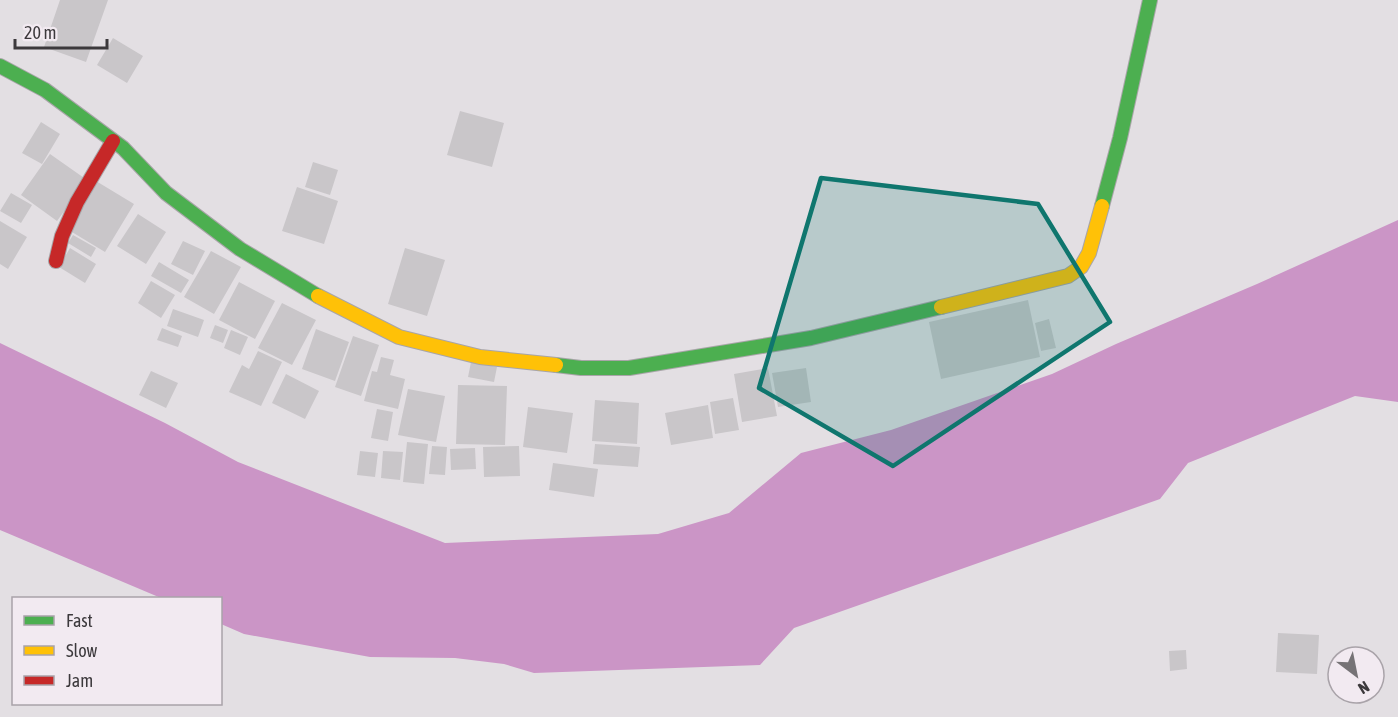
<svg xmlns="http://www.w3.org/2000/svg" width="1398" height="717" viewBox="0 0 1398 717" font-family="'Asap Condensed',sans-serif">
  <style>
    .water { fill: #cb95c6 }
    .building { fill: #c9c6c9 }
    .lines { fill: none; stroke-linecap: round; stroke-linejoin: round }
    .fast-casing { stroke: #a8a5a8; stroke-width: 16 }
    .slow-casing { stroke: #a8a5a8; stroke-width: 16 }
    .jam-casing { stroke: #a8a5a8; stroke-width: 16 }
    .fast { stroke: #4caf50; stroke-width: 14 }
    .slow { stroke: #ffc107; stroke-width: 14 }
    .jam { stroke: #c62828; stroke-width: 14 }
    .marked { fill: #0f766e; fill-opacity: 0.2; stroke: #0f766e; stroke-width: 4.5; stroke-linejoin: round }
  </style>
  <rect width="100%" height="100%" fill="#e3dfe3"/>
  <path class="water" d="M 1398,220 L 1398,402 L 1355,396 L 1188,463 L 1160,499 L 794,628 L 760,665 L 534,673 L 504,664 L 455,658 L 370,657 L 244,634 L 221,624 L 220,598 L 161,598 L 0,530 L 0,343 L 165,423 L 238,462 L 445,543 L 658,534 L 729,513 L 801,453 L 891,430 L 1052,374 L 1116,344 L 1257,284 Z"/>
  <path class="building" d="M 60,0 L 108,0 L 86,62 L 44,47 Z
    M 113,38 L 143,56 L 127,83 L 97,65 Z
    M 460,111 L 504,123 L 492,167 L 447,155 Z
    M 41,122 L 60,134 L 42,164 L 22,153 Z
    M 50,154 L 87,180 L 57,221 L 21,195 Z
    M 313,162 L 338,170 L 330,195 L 305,187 Z
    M 96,181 L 134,204 L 105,252 L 67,229 Z
    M 297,187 L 338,201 L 324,244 L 282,231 Z
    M 11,193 L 32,205 L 21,223 L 0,211 Z
    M 138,214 L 166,232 L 146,264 L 117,246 Z
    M 0,221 L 27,237 L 8,269 L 0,264 Z
    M 73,235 L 96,248 L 91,257 L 68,243 Z
    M 183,241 L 205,251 L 193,275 L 171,264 Z
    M 70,248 L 96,264 L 85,283 L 59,267 Z
    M 405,248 L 445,260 L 427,316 L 388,304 Z
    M 211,251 L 241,267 L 214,314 L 184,297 Z
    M 159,262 L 189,280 L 181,293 L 151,276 Z
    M 151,281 L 175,295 L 161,318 L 138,303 Z
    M 239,282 L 275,301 L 255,339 L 219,320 Z
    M 1028,300 L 1040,357 L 941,379 L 929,322 Z
    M 282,303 L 316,320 L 292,365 L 258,348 Z
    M 173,309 L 204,320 L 198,337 L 167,326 Z
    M 1049,319 L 1056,348 L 1041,351 L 1035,323 Z
    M 215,325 L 228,330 L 223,343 L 210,338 Z
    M 162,328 L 182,336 L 178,347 L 157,340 Z
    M 316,329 L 349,342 L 335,381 L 302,369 Z
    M 231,330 L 248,337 L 240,355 L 224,348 Z
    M 353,336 L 379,345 L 361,396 L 335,387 Z
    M 258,351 L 282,362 L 261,406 L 229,392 L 242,365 L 249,369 Z
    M 381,357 L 394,360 L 390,375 L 405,379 L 398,409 L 364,401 L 372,371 L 377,372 Z
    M 471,362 L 497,367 L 494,382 L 468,377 Z
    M 768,368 L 777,416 L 742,422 L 734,374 Z
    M 806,368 L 811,402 L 778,407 L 772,373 Z
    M 151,371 L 178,383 L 166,408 L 139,395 Z
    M 286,374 L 319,391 L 305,419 L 272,403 Z
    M 458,385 L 507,386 L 505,445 L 456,444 Z
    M 408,389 L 445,396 L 436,442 L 398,435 Z
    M 733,398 L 739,430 L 715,434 L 710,402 Z
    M 595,400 L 639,403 L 637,444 L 592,441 Z
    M 708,405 L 713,438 L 671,445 L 665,413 Z
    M 528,407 L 573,413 L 567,453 L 523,447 Z
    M 377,409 L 393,412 L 388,441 L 371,438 Z
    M 407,442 L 428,444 L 424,484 L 403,482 Z
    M 595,444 L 640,447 L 638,467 L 593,464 Z
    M 432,446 L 447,447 L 445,475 L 429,474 Z
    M 519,446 L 520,476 L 484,477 L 483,447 Z
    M 475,448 L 476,469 L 451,470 L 450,449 Z
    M 360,451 L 378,453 L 375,477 L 357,475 Z
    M 383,451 L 403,452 L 400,480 L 381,478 Z
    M 553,463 L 598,469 L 594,497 L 549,490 Z
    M 1278,633 L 1319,635 L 1317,674 L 1276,672 Z
    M 1186,650 L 1187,669 L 1170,671 L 1169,651 Z"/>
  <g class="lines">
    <defs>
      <path id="fast" d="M 0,66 L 45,90 L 123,148 L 166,193 L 240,249 L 318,296
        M 1102,206 L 1120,138 L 1150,0
        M 556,365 L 581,368 L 629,368 L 811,338 L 941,307"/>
      <path id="slow" d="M 318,296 L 399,337 L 480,357 L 556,365
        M 941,307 L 1068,276 L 1081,267 L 1089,253 L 1102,206"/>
      <path id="jam" d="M 56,261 L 62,236 L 77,202 L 113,141"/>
    </defs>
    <use href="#fast" class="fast-casing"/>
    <use href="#slow" class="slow-casing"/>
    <use href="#jam" class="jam-casing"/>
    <use href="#fast" class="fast"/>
    <use href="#slow" class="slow"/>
    <use href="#jam" class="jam"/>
  </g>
  <path class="marked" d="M 821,178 L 1038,204 L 1110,322 L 893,466 L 759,388 Z"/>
  <rect x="12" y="597" width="210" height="108" fill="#f2eaf1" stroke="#a9a3a9" stroke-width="1.5"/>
  <rect x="24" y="616" width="30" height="9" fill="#4caf50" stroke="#a9a3a9" stroke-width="1.5"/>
  <text x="66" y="627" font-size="18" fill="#3c393c">Fast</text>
  <rect x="24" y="646" width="30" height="9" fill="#ffc107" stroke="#a9a3a9" stroke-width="1.5"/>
  <text x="66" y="657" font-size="18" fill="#3c393c">Slow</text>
  <rect x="24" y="676" width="30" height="9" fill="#c62828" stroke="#a9a3a9" stroke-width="1.5"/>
  <text x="66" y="687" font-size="18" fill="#3c393c">Jam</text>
  <g transform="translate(1356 675) rotate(148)"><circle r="28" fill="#f2eaf1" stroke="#a9a3a9" stroke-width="1.5"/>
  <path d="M0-4.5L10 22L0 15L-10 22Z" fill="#767376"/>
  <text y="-9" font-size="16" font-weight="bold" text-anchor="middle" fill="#3c393c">N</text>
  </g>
  <path d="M15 39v9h92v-9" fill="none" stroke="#3c393c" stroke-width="3"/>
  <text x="24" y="39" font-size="18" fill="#3c393c" stroke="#f2eaf1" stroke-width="4.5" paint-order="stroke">20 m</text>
</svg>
